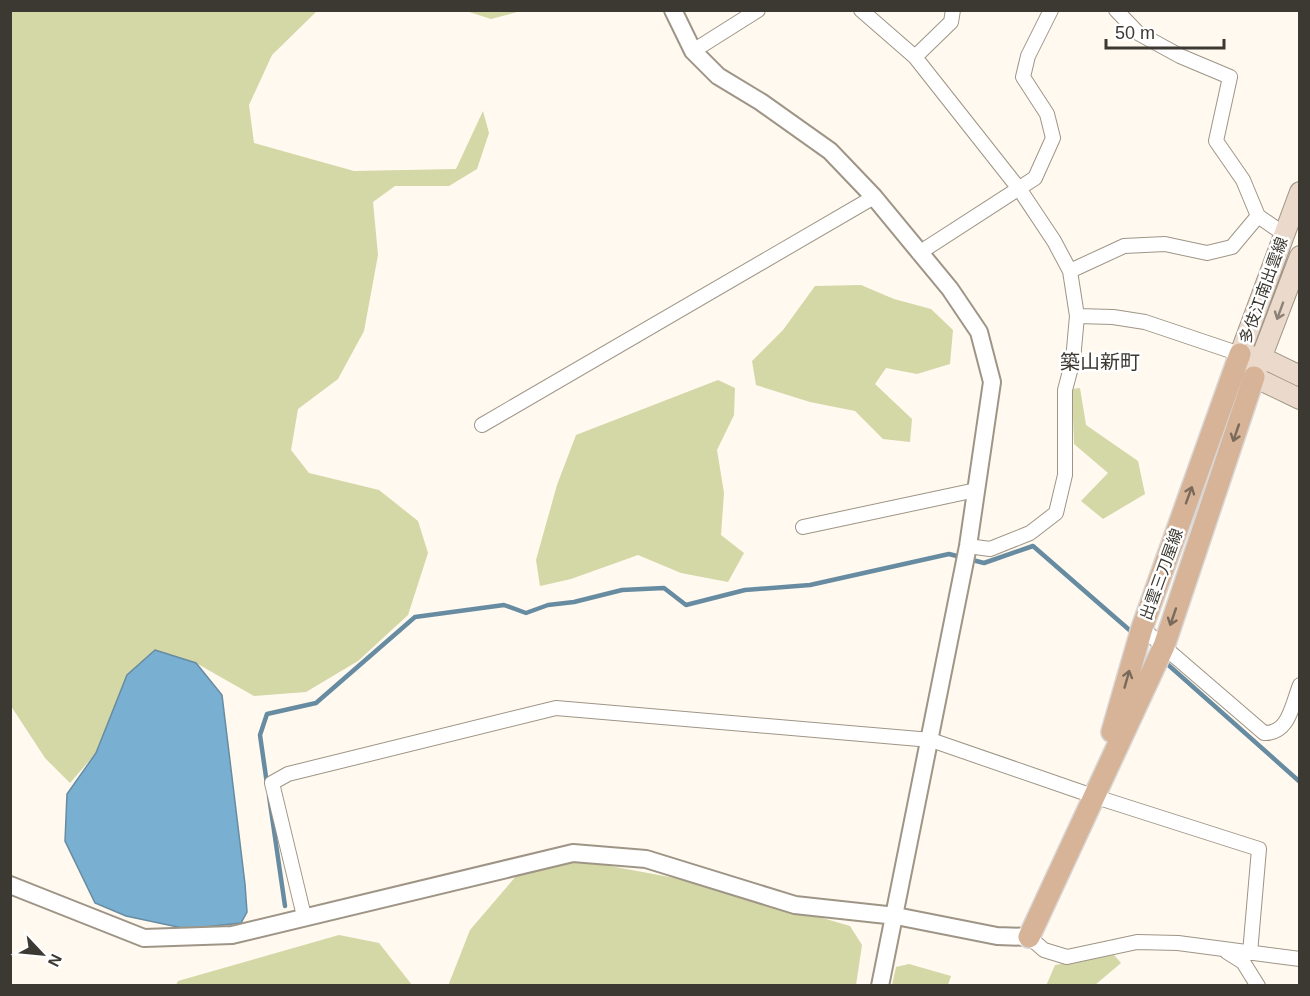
<svg xmlns="http://www.w3.org/2000/svg" width="1310" height="996" viewBox="0 0 1310 996" font-family="Helvetica,'Noto Sans JP',sans-serif">
  <style>
    .green { fill: #d4d7a6 }
    .water { fill: #79afd1; stroke: #678ca1; stroke-width: 1.5 }
    .lines { fill: none; stroke-linecap: round; stroke-linejoin: round }
    .stream { stroke: #678ca1; stroke-width: 4.5 }
    .minor-casing { stroke: #9e9586; stroke-width: 16 }
    .tertiary-casing { stroke: #9e9586; stroke-width: 20 }
    .secondary-casing { stroke: #9e9586; stroke-width: 22 }
    .primary-casing { stroke: #d8d7d6; stroke-width: 24 }
    .minor { stroke: #fff; stroke-width: 14 }
    .tertiary { stroke: #fff; stroke-width: 16 }
    .secondary { stroke: #ebdacb; stroke-width: 20 }
    .primary { stroke: #d7b498; stroke-width: 21 }
    .oneway { stroke: #8b8177 }
    .oneway2 { stroke: #7a6a5b }
    .labels { text-anchor: middle; stroke-width: 5; stroke-linejoin: round; paint-order: stroke }
    .street-label { font-size: 16px; fill: #3c3932; stroke: #fff }
    .quarter-label { font-size: 20px; fill: #3c3932; stroke: #fff }
  </style>
  <rect width="100%" height="100%" fill="#fff9ef"/>
  <path class="green" d="M 11,11 L 317,11 L 272,55 L 249,105 L 254,143 L 354,171 L 456,169 L 483,111 L 489,133 L 477,169 L 449,186 L 395,186 L 373,202 L 378,255 L 364,331 L 338,379 L 298,409 L 291,450 L 309,473 L 379,490 L 418,521 L 428,553 L 408,615 L 358,661 L 306,692 L 254,696 L 196,663 L 127,675 L 96,753 L 70,783 L 45,758 L 11,706 Z
    M 466,11 L 521,11 L 491,19 Z
    M 861,285 L 894,299 L 931,309 L 953,330 L 950,364 L 917,374 L 886,368 L 875,384 L 912,419 L 910,442 L 883,439 L 855,411 L 810,402 L 756,385 L 752,361 L 783,330 L 815,286 Z
    M 718,380 L 735,388 L 734,415 L 717,450 L 724,493 L 721,535 L 744,553 L 728,582 L 681,573 L 638,555 L 571,579 L 540,586 L 536,560 L 557,485 L 576,435 Z
    M 1080,388 L 1086,425 L 1138,461 L 1145,494 L 1103,519 L 1081,501 L 1108,473 L 1074,444 L 1072,389 Z
    M 572,859 L 702,883 L 850,926 L 862,945 L 856,985 L 448,986 L 470,930 L 517,875 Z
    M 339,935 L 379,943 L 412,985 L 176,985 L 178,981 Z
    M 1114,955 L 1121,963 L 1095,985 L 1046,986 L 1055,965 Z
    M 909,964 L 951,976 L 948,985 L 892,985 L 896,967 Z"/>
  <path class="water" d="M 155,650 L 196,663 L 222,695 L 245,884 L 247,912 L 241,923 L 187,929 L 126,916 L 95,903 L 65,841 L 67,794 L 96,753 L 127,675 Z"/>
  <g class="lines">
    <path class="stream" d="M 1165,662 L 1300,782
      M 267,784 L 260,735 L 267,714 L 316,703 L 415,617 L 504,605 L 526,613 L 548,605 L 574,602 L 622,590 L 664,588 L 686,605 L 745,590 L 810,585 L 949,554 L 984,563 L 1033,546 L 1134,634
      M 269,796 L 285,906"/>
    <defs>
      <path id="minor" d="M 861,10 L 915,57 L 1020,190 L 1054,241 L 1070,271 L 1077,316 L 1073,360 L 1065,390 L 1065,475 L 1056,513 L 1030,533 L 990,549 L 968,546
        M 1116,10 L 1138,33 L 1180,56 L 1230,77 L 1216,141 L 1243,180 L 1258,216 L 1284,234
        M 693,51 L 758,10
        M 915,57 L 951,22 L 953,10
        M 919,253 L 1035,178 L 1053,138 L 1047,114 L 1023,77 L 1028,56 L 1051,10
        M 1070,271 L 1124,246 L 1165,244 L 1207,253 L 1232,247 L 1258,216
        M 1077,316 L 1113,317 L 1145,322 L 1240,354
        M 482,425 L 874,197
        M 803,527 L 976,490
        M 1142,628 L 1264,733 C 1289,734 1292,705 1300,685
        M 304,916 L 272,783 L 288,774 L 556,708 L 931,740 L 1093,796 L 1259,849 L 1250,953
        M 1029,937 L 1044,950 L 1067,957 L 1137,942 L 1178,943 L 1300,959
        M 1227,952 L 1243,962 L 1258,986"/>
      <path id="tertiary" d="M 673,10 L 693,51 L 718,76 L 761,102 L 830,151 L 874,197 L 950,289 L 979,332 L 992,382 L 968,546 L 880,986
        M 10,885 L 144,938 L 232,935 L 573,853 L 646,859 L 795,905 L 896,916 L 997,936 L 1029,937"/>
      <path id="secondary" d="M 1240,354 L 1300,192
        M 1251,356 L 1263,358 L 1300,376
        M 1247,366 L 1254,377 L 1300,399
        M 1254,377 L 1300,256"/>
      <path id="primary" d="M 1112,732 L 1142,628 L 1240,354
        M 1029,937 L 1164,646 L 1254,377"/>
    </defs>
    <use href="#minor" class="minor-casing"/>
    <use href="#tertiary" class="tertiary-casing"/>
    <use href="#secondary" class="secondary-casing"/>
    <use href="#primary" class="primary-casing"/>
    <use href="#minor" class="minor"/>
    <use href="#tertiary" class="tertiary"/>
    <use href="#secondary" class="secondary"/>
    <use href="#primary" class="primary"/>
  </g>
  <defs><path id="oneway-shaft" d="M-6 0H5M1.5-3L5.5 0L1.5 3" fill="none" stroke-width="1.6" stroke-linecap="round" stroke-linejoin="round" transform="scale(1.5)"/></defs>
  <use class="oneway" href="#oneway-shaft" transform="translate(1280 311) rotate(110)"/>
  <g class="oneway2">
    <use href="#oneway-shaft" transform="translate(1236 433) rotate(109)"/>
    <use href="#oneway-shaft" transform="translate(1189 495) rotate(-70)"/>
    <use href="#oneway-shaft" transform="translate(1173 617) rotate(109)"/>
    <use href="#oneway-shaft" transform="translate(1127 679) rotate(-74)"/>
  </g>
  <g class="labels">
    <g class="street-label">
      <text transform="translate(1263 290) rotate(-70)" y="6">多伎江南出雲線</text>
      <text transform="translate(1161 574) rotate(-70)" y="6">出雲三刀屋線</text>
    </g>
    <g class="quarter-label">
      <text x="1100" y="369">築山新町</text>
    </g>
  </g>
  <rect width="1310" height="996" fill="none" stroke="#3c3932" stroke-width="24"/>
  <g transform="translate(42 954) rotate(116)" stroke="#ffffff" stroke-width="4.5" paint-order="stroke">
  <path d="M0-4.5L10 22L0 15L-10 22Z" fill="#3c3932"/>
  <text y="-9" font-size="16" font-weight="bold" text-anchor="middle" fill="#3c3932">N</text>
  </g>
  <path d="M1106 39v9h118v-9" fill="none" stroke="#3c3932" stroke-width="3"/>
  <text x="1115" y="39" font-size="18" fill="#3c3932" stroke="#ffffff" stroke-width="4.5" paint-order="stroke">50 m</text>
</svg>
